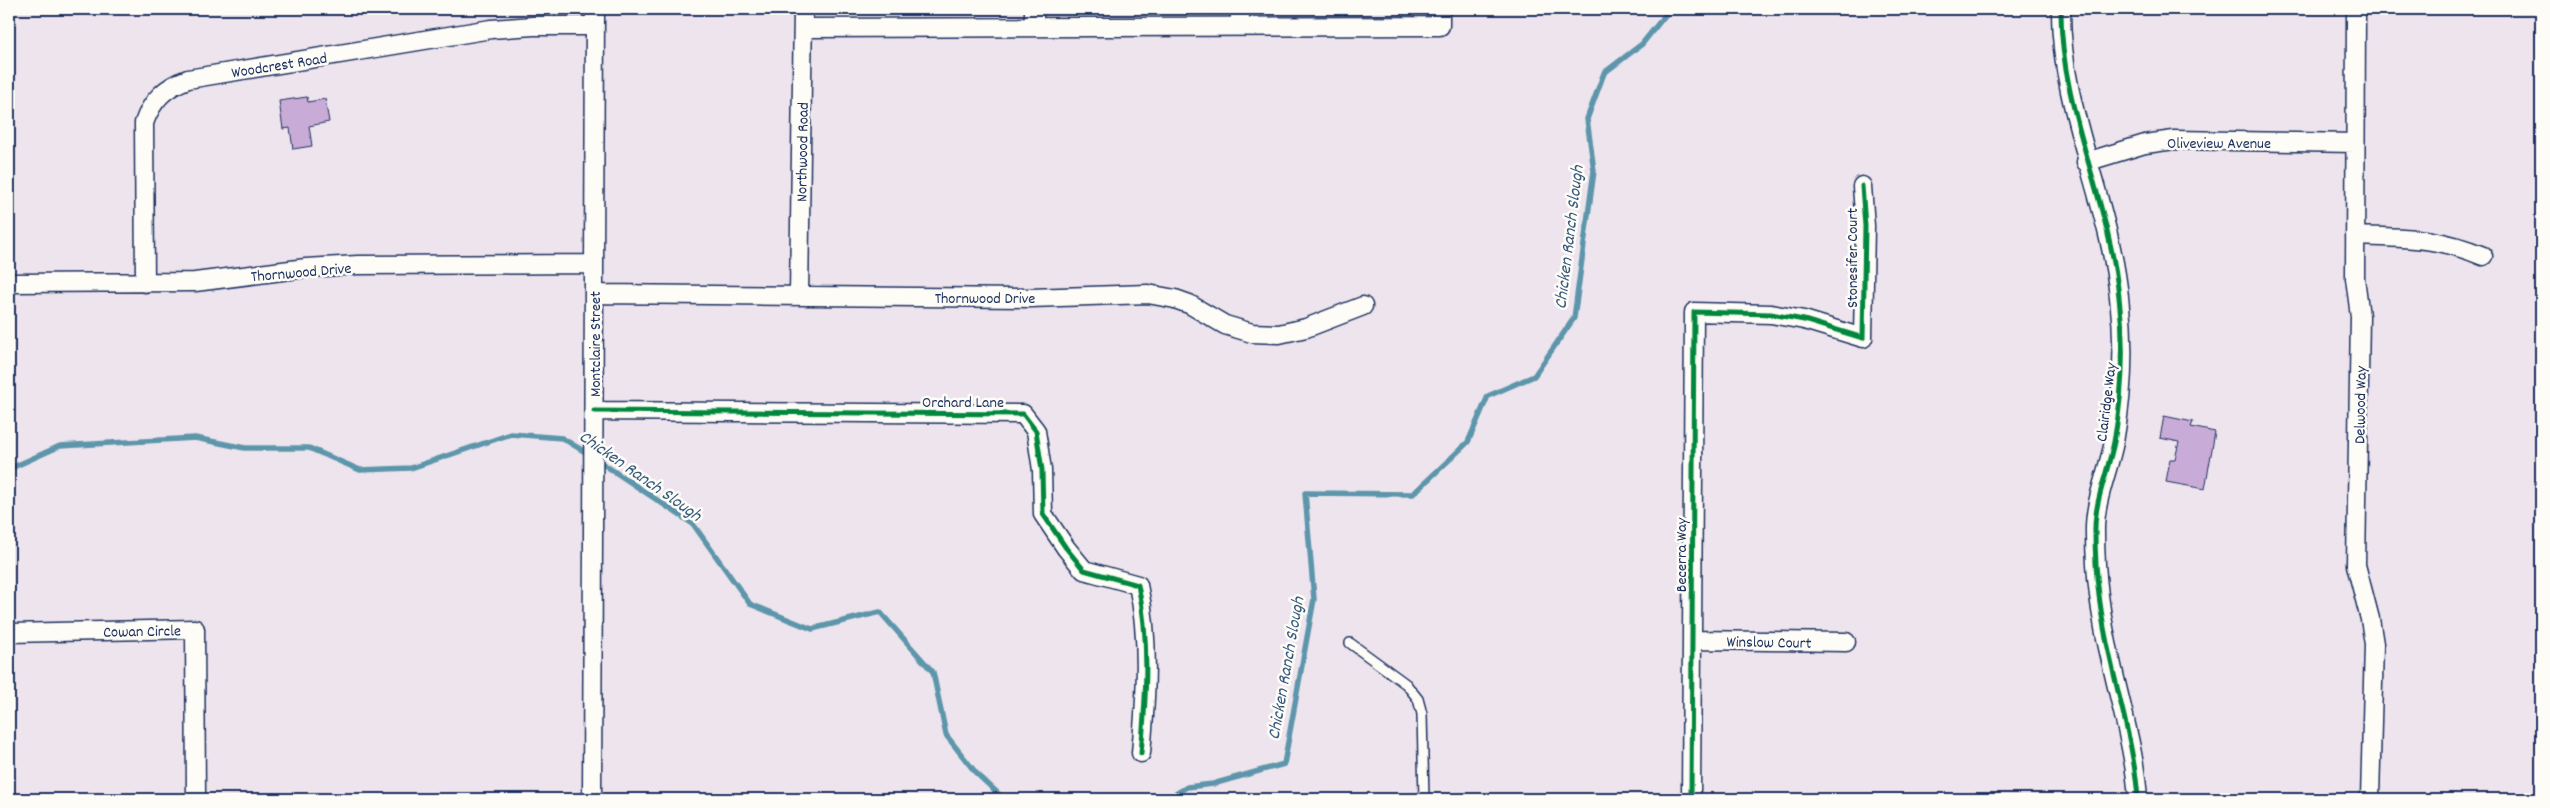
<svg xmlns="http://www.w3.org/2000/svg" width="2550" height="808" viewBox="0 0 2550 808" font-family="Dekko,sans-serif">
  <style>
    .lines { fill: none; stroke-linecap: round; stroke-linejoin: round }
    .stream { stroke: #5d96ab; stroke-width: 5.5 }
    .building { fill: #c9abd7; stroke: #1b2f5e }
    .lane-casing { stroke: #1b2f5e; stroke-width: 12 }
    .street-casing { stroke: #1b2f5e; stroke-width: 21 }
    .lane { stroke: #fdfcf7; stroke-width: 9 }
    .street { stroke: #fdfcf7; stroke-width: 18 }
    .cycleway-casing { stroke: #fdfcf7; stroke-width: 8 }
    .cycleway { stroke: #00873e; stroke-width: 5 }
    .labels { text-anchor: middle; stroke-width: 5; stroke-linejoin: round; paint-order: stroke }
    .street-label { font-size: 16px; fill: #1b2f5e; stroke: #fdfcf7 }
    .water-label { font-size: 18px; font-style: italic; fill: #365a7e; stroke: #fdfcf7 }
  </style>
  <rect width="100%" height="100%" fill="#ede4ed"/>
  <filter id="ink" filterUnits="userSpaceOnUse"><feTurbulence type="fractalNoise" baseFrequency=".02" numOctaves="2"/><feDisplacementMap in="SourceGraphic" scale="10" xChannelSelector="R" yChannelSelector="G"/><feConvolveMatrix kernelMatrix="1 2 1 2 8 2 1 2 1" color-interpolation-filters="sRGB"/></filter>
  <g filter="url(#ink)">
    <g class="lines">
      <path class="stream" d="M 597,460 L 693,524 L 750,604 L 812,629 L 880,612 L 933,672 L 946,735 L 976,773 L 1004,799
        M 9,469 L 60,446 L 195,438 L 245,448 L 309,448 L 360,470 L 411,468 L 511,434 L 562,438 L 590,455
        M 1167,799 L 1187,787 L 1213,784 L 1284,764 L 1314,599 L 1305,493 L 1413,494 L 1468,442 L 1488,396 L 1534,376 L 1574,318 L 1594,171 L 1587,119 L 1604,73 L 1642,44 L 1670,9"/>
    </g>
    <path class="building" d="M 307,97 L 308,102 L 325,99 L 329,122 L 309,126 L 312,146 L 293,149 L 290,128 L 283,129 L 279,101 Z
      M 2164,416 L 2193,422 L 2191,427 L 2215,432 L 2205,489 L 2166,482 L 2170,459 L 2175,459 L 2179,442 L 2160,438 Z"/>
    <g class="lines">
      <defs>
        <path id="lane" d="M 1350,643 L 1406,684 L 1418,699 L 1422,714 L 1424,799"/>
        <path id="street" d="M 1034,9 L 1034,27
          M 1240,9 L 1240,26
          M 2061,9 C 2060,109 2109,199 2119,297 C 2125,346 2123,393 2114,442 C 2108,472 2094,501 2095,533 C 2095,575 2101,619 2111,661 C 2121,707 2135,752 2138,799
          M 2356,9 L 2355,278 L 2360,316 L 2356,565 L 2370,619 L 2374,644 L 2370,799
          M 803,28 L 1440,26 L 1440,9
          M 2086,162 L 2145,144 L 2174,140 L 2355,143
          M 2355,236 C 2404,238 2436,236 2483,256
          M 9,283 L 195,282 L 306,268 L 358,265 L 594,264
          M 145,283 L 144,123 C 152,100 165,87 188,79 L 491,29 L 533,26 L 595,26
          M 594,294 L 1030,298 L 1148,294 L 1175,299 L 1189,304 L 1225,325 L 1252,333 L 1279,334 L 1306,328 L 1363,306
          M 799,296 L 803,9
          M 594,411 L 1023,414 L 1036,431 L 1042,470 L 1043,514 L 1066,548 L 1084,570 L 1138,585 C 1150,639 1146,698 1141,753
          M 9,633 L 195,629 L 196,799
          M 1692,640 L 1846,642
          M 592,799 L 595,9
          M 1691,799 L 1694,312 L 1771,314 L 1804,320 L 1863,338 L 1865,226 L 1862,186"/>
      </defs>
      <use href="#lane" class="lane-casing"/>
      <use href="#street" class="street-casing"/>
      <use href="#lane" class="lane"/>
      <use href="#street" class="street"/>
      <defs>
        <path id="cycleway" d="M 2061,9 C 2060,109 2109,199 2119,297 C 2125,346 2123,393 2114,442 C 2108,472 2094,501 2095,533 C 2095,575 2101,619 2111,661 C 2121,707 2135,752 2138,799
          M 594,411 L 1023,414 L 1036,431 L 1042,470 L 1043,514 L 1066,548 L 1084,570 L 1138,585 C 1150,639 1146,698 1141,753
          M 1691,799 L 1694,312 L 1771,314 L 1804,320 L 1863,338 L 1865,226 L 1862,186"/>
      </defs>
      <use href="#cycleway" class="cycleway-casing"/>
      <use href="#cycleway" class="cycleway"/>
    </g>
  </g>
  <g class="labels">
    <g class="street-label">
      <text transform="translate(279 64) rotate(-9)" y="6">Woodcrest Road</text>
      <text x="2219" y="148">Oliveview Avenue</text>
      <text transform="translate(801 152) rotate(-89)" y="6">Northwood Road</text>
      <text transform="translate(1851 258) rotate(-90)" y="6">Stonesifer Court</text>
      <text transform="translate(301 271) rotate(-5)" y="6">Thornwood Drive</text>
      <text x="985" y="303">Thornwood Drive</text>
      <text transform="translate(594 344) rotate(-90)" y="6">Montclaire Street</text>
      <text x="963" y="407">Orchard Lane</text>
      <text transform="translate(2105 402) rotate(-83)" y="6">Clairidge Way</text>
      <text transform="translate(2359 405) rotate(-89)" y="6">Delwood Way</text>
      <text transform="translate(1680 555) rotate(-90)" y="6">Becerra Way</text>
      <text transform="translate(142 630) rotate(-1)" y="6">Cowan Circle</text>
      <text transform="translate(1769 641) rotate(1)" y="6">Winslow Court</text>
    </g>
    <g class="water-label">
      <text transform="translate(1568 237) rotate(-83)" y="6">Chicken Ranch Slough</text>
      <text transform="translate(641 475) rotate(35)" y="6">Chicken Ranch Slough</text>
      <text transform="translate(1285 668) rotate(-80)" y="6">Chicken Ranch Slough</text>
    </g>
  </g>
  <rect width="2550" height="808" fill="none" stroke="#fdfcf7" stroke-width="30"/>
  <rect x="15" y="15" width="2520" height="778" fill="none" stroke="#1b2f5e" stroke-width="2" filter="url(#ink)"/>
</svg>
